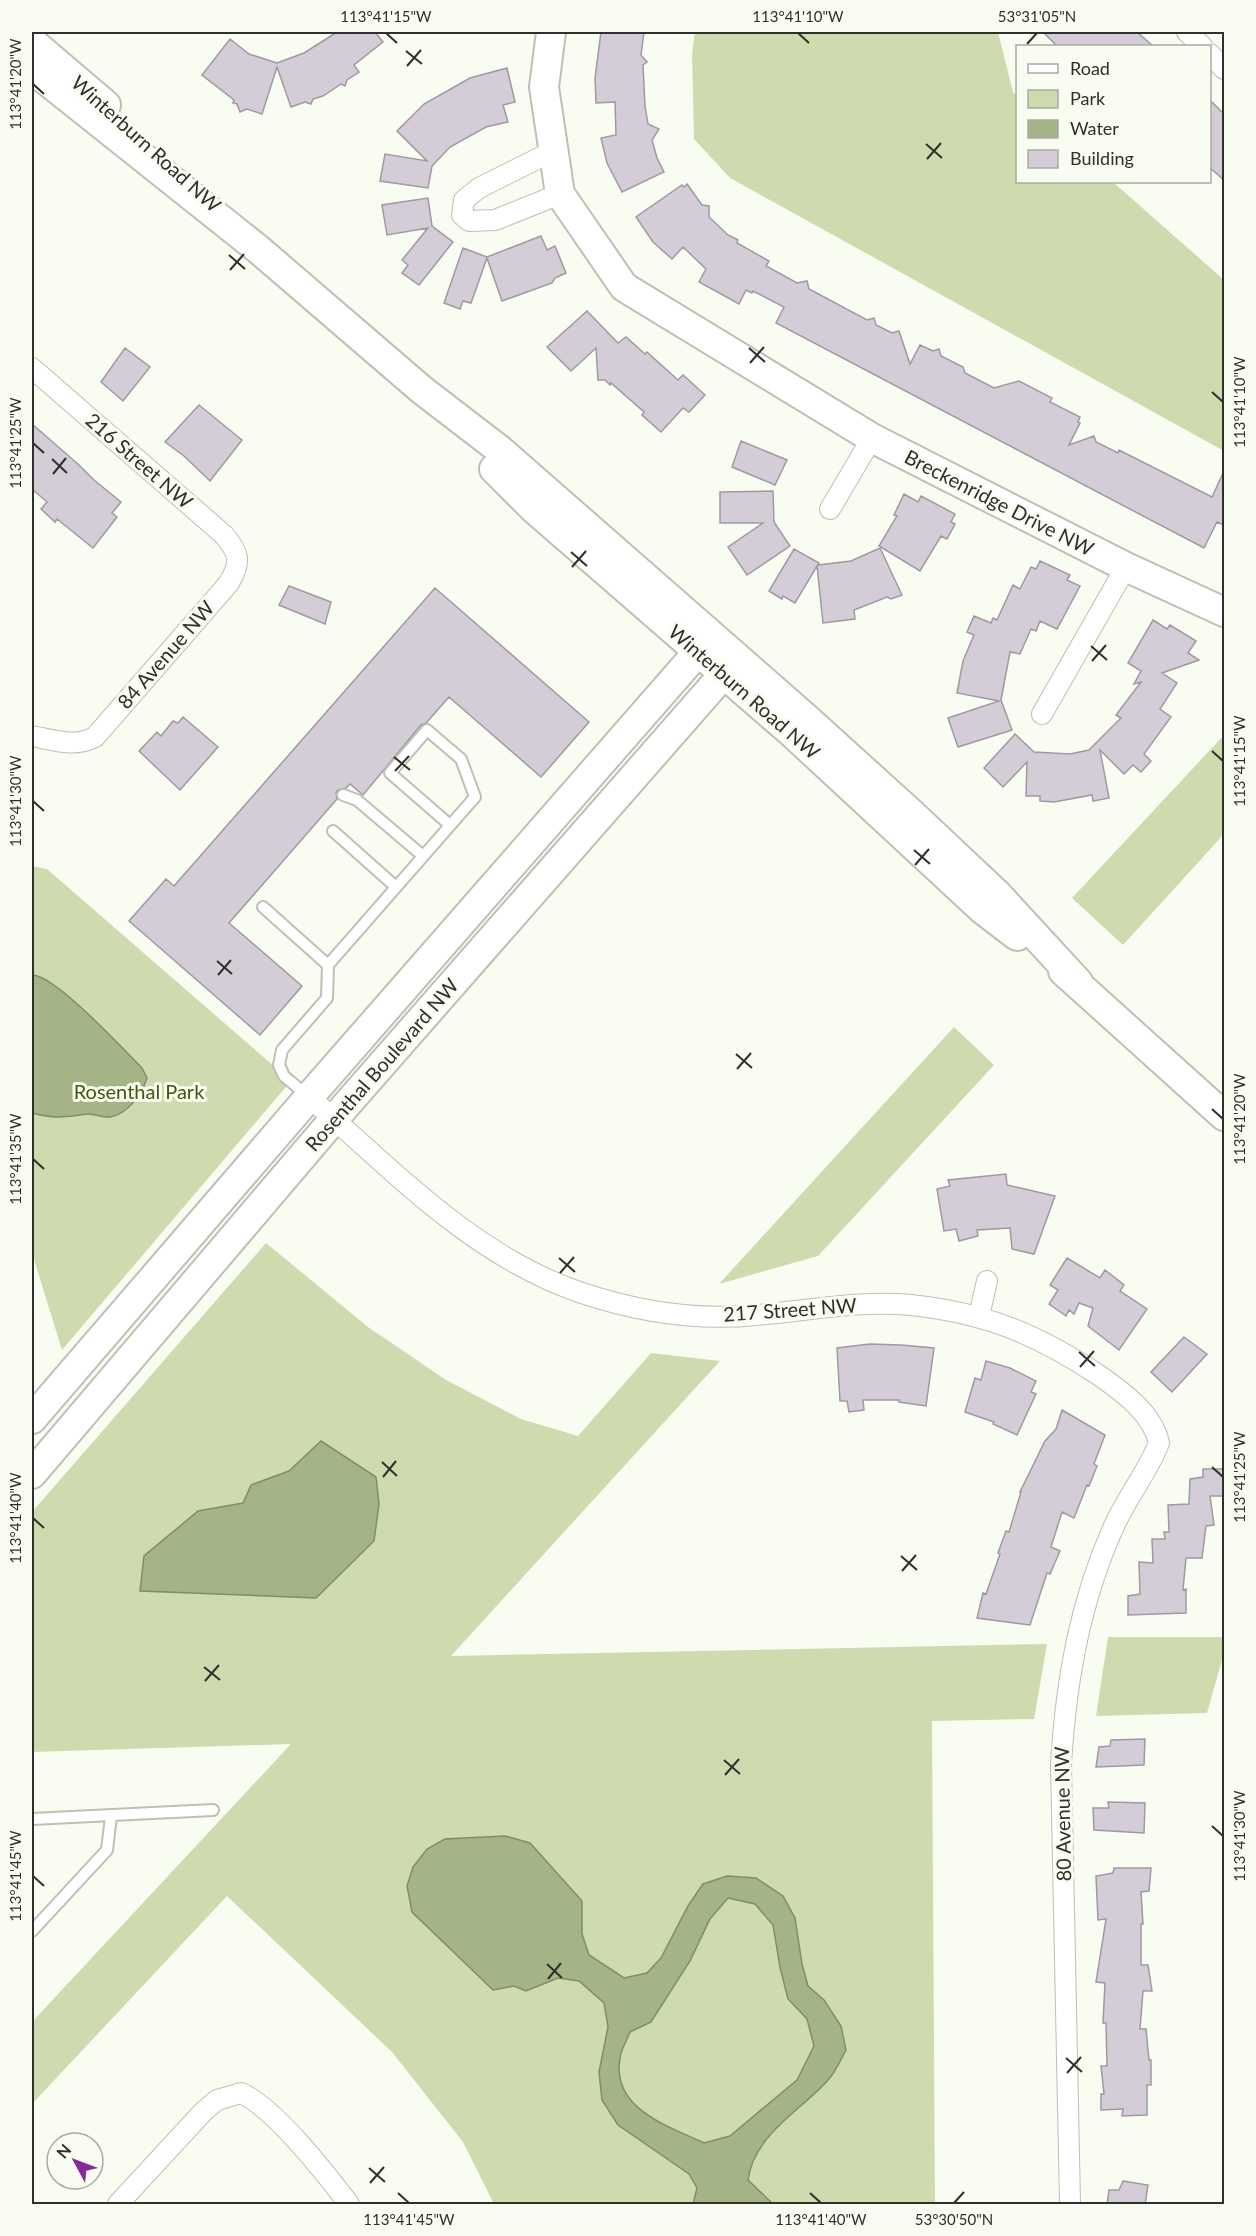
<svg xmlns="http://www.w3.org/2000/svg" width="1256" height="2236" viewBox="0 0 1256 2236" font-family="Lato,sans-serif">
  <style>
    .green { fill: #cddbaf }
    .water { fill: #a5b486; stroke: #818c6b; stroke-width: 1.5; fill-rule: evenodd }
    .building { fill: #d4ccd6; stroke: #a098a2; stroke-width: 1.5 }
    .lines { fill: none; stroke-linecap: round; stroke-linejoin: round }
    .lane-casing { stroke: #bcc0b5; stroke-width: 14 }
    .street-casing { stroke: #bcc0b5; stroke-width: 22 }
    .secondary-casing { stroke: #bcc0b5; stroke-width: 32 }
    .lane { stroke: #fff; stroke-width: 10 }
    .street { stroke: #fff; stroke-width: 20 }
    .secondary { stroke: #fff; stroke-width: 28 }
    .ticks { fill: none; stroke: #2e302c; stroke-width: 2 }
    .labels { text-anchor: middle; stroke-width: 6; stroke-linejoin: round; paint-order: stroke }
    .street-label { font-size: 20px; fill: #2e302c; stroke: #f9fdf1 }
    .park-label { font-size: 20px; fill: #465710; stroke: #f9fdf1 }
    .neatline { fill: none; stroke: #2e302c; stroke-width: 2 }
    .ticks-label { font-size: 15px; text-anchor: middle; fill: #2e302c }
  </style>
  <rect width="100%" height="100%" fill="#f9fdf1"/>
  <path class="green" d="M 695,32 L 998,32 L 1013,92 L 1017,96 L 1018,182 L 1113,182 L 1224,280 L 1224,451 L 730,178 L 694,139 L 692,54 Z
    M 1224,735 L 1224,834 L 1123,945 L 1072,898 Z
    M 32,866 L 47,869 L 291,1081 L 62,1350 L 32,1253 Z
    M 954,1027 L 994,1065 L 818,1256 L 719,1284 Z
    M 266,1243 L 368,1327 L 446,1380 L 521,1419 L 578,1436 L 651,1353 L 720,1361 L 451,1656 L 1047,1644 L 1034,1719 L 932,1721 L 935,2204 L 494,2204 L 463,2142 L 392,2052 L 227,1896 L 32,2104 L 32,2022 L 291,1744 L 32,1752 L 32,1512 Z
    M 1108,1637 L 1224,1637 L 1224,1653 L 1207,1713 L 1096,1716 Z"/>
  <path class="water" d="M 32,975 C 54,974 123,1049 142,1068 L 147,1078 C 142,1094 128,1114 110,1117 C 102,1118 94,1113 87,1114 C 64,1117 55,1119 32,1113 Z
    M 321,1441 L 376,1477 L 379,1504 L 374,1541 L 316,1598 L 140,1591 L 144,1556 L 198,1511 L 243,1503 L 251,1485 L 289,1471 Z
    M 505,1836 L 530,1843 L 582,1901 L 582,1934 L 589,1955 L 624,1978 L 647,1973 L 661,1958 L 688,1906 L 703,1884 L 727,1876 L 756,1878 L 783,1896 L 795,1918 L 802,1964 L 808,1986 L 824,2000 L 841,2026 L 846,2050 C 841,2059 836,2071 829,2079 C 801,2111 754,2134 748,2180 L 773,2204 L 693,2204 L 697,2188 L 689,2174 L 618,2125 L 602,2100 L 599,2072 L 608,2027 L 604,2003 L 579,1981 L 558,1978 L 526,1991 L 514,1986 L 493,1990 L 412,1912 L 407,1886 L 413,1867 L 427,1849 L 445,1839 ZM 728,1898 L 755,1904 L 773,1925 L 780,1967 L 788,1999 L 807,2019 L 814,2046 L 797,2080 L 730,2136 L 704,2143 C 668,2126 611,2109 620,2058 C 621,2049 627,2040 630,2032 L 651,2022 L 690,1961 L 710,1919 Z"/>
  <path class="building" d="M 337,32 L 375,32 L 383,42 L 354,65 L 359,72 L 347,80 L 345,86 L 341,84 L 323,96 L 313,99 L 311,104 L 305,102 L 291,107 L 277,67 L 262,114 L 247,109 L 240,112 L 237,104 L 233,103 L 234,100 L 202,75 L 230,39 L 249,54 L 277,63 L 304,53 Z
    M 601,32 L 644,32 L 641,55 L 647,62 L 643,65 L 645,106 L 648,124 L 659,129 L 652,140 L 657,158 L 664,172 L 622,192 L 607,163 L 601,138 L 616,135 L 615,102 L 596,103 L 595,78 Z
    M 1043,32 L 1137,32 L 1153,46 L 1057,46 Z
    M 507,68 L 515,102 L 503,105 L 508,122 L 486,127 L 450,147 L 432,166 L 428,188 L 380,181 L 385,154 L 427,161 L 397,131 L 424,104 L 470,78 Z
    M 1209,99 L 1224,114 L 1224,180 L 1209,167 Z
    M 687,184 L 702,205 L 709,206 L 709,217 L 728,235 L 738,240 L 737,243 L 769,261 L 766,266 L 797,283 L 807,281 L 809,289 L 867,320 L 874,318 L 876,325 L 892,333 L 899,331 L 910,364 L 920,345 L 933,351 L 939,349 L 941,356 L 963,367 L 965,373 L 994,388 L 1019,381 L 1052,398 L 1050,402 L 1080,417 L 1078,422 L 1080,423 L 1069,445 L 1094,436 L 1096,442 L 1118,453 L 1119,450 L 1212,497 L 1224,471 L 1224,525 L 1217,522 L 1204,548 L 776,323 L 784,307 L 753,291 L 752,293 L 746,290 L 739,304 L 699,282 L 706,269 L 683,247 L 672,259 L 653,242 L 636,217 L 682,185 L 684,187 Z
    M 428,198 L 432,226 L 453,242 L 419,285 L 402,273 L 408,265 L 402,260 L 428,228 L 387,235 L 382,205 Z
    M 541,236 L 547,250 L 555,246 L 566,273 L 555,278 L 552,283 L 502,301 L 487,258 L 471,303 L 463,301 L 460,309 L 444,303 L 463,248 L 487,257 Z
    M 587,311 L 618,343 L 626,337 L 645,354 L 647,352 L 678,380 L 683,375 L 705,395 L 689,412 L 683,408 L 661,432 L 642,415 L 644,412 L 611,383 L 610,385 L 605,380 L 598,380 L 596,348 L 571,371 L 547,347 Z
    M 125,348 L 150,367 L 123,401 L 101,382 Z
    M 199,405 L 242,440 L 210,481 L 184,456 L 165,442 Z
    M 32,424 L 79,465 L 94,480 L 121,502 L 112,513 L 117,517 L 93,548 L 57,519 L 55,522 L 41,509 L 47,502 L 32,489 Z
    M 741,441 L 787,460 L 775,485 L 732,467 Z
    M 773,491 L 774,522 L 790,546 L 747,575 L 728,547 L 763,523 L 720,523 L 720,492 Z
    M 904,494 L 918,502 L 921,496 L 955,514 L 951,522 L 955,524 L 947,539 L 941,536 L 920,571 L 879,546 L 897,516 L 894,515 Z
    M 880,548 L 902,595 L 891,599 L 887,597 L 854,610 L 855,619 L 823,623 L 817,566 L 795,603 L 783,596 L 782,599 L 769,591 L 794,549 L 819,563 L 818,565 L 851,561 Z
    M 1040,561 L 1070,575 L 1067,580 L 1080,586 L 1057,629 L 1040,621 L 1036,631 L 1031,629 L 1020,654 L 1010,652 L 1001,700 L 1012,730 L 958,747 L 948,718 L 999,701 L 957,693 L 963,661 L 974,635 L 967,632 L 974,616 L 991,623 L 993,618 L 997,620 L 1013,585 L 1020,589 L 1031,567 L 1036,569 Z
    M 289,586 L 331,602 L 325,624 L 279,605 Z
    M 435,588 L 589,722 L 541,777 L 449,697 L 426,723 L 421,725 L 363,795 L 350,784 L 346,788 L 338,790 L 336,793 L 337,799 L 229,923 L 302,986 L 260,1035 L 129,921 L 166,879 L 174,886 Z
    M 1153,620 L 1167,629 L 1170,625 L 1196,641 L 1188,653 L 1199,660 L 1162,673 L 1177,683 L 1160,709 L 1171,717 L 1144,754 L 1151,761 L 1141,772 L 1133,765 L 1124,774 L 1100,750 L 1109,798 L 1093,801 L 1092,795 L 1054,802 L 1040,801 L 1040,796 L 1026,796 L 1027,762 L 1003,787 L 984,768 L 1015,734 L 1034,752 L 1070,754 L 1089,750 L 1121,718 L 1116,715 L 1141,682 L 1134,684 L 1141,671 L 1128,663 Z
    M 183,717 L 218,747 L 180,790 L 139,751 L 157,732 L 161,736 L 173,721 L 178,723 Z
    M 1006,1174 L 1007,1185 L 1055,1196 L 1034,1254 L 1012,1249 L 1010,1228 L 977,1230 L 978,1236 L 959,1241 L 956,1229 L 944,1231 L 937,1189 L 950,1186 L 948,1180 Z
    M 1067,1258 L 1100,1278 L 1105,1270 L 1124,1285 L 1120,1291 L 1147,1309 L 1119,1350 L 1088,1326 L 1093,1308 L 1079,1303 L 1074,1314 L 1069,1310 L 1066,1316 L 1049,1304 L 1058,1290 L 1050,1285 Z
    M 1184,1337 L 1207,1354 L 1172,1392 L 1151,1372 Z
    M 870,1344 L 901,1345 L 934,1348 L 926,1406 L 899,1402 L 899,1400 L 863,1400 L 864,1410 L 849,1412 L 847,1401 L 840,1401 L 837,1348 Z
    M 986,1361 L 1010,1368 L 1036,1381 L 1031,1392 L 1036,1394 L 1017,1435 L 993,1424 L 994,1422 L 965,1412 L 975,1378 L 981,1380 Z
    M 1062,1410 L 1105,1435 L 1094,1464 L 1097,1466 L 1089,1486 L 1087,1485 L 1074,1518 L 1062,1512 L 1051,1547 L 1060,1551 L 1050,1574 L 1047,1573 L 1030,1625 L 977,1618 L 983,1593 L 986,1594 L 1000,1554 L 998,1553 L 1006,1531 L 1009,1532 L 1021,1492 L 1020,1492 L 1045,1441 L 1056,1429 Z
    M 1203,1469 L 1224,1469 L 1224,1496 L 1210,1496 L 1214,1525 L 1206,1526 L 1202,1558 L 1186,1558 L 1183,1590 L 1186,1589 L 1186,1613 L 1128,1615 L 1128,1596 L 1140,1594 L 1139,1562 L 1153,1563 L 1152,1539 L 1165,1539 L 1164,1532 L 1169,1532 L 1168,1505 L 1189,1504 L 1190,1479 L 1203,1477 Z
    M 1145,1739 L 1144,1765 L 1096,1767 L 1099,1747 L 1110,1746 L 1111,1740 Z
    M 1108,1802 L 1145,1803 L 1144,1833 L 1094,1830 L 1093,1808 L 1109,1808 Z
    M 1114,1868 L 1151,1868 L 1149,1891 L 1141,1892 L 1143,1924 L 1141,1924 L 1141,1965 L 1148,1965 L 1152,1991 L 1143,1991 L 1140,2029 L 1146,2029 L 1149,2060 L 1151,2060 L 1151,2085 L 1147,2085 L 1147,2115 L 1122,2116 L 1123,2109 L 1101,2110 L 1101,2094 L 1104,2094 L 1101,2066 L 1107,2066 L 1106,2023 L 1103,2023 L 1105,1983 L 1096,1982 L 1106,1919 L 1098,1920 L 1096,1876 L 1113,1873 Z
    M 1123,2181 L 1148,2185 L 1145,2205 L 1107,2205 L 1109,2190 L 1119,2190 Z"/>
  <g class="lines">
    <defs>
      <path id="lane" d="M 343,795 L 357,800 L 423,856
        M 333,831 L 396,887
        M 263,907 L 328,965
        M 309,1097 L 284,1076 L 279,1065 L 282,1050 L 327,998 L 328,965 L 475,797 L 461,759 L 427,730 L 390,773 L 450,825
        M 32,1819 L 213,1810
        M 32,1931 L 107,1850 L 111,1816"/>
      <path id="street" d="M 1187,32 L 1202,46
        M 1210,54 L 1224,69
        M 553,151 L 479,188 L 464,200 L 462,215 L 469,221 L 495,220 L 560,194
        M 32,368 L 224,535 C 239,553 242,561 229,583 L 95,737 C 74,748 53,740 32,736
        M 830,509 L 872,438
        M 1042,714 L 1126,567
        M 309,1097 C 393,1170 472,1255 579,1292 C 635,1311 697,1321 756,1315 C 807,1311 859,1300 911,1305 C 986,1313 1037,1334 1100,1376 C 1123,1392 1153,1414 1159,1443 C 1148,1471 1128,1496 1115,1524 C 1080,1600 1066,1681 1061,1764 L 1070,2204
        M 979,1316 L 987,1281
        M 118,2204 L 203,2112 L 217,2100 L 241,2093 C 275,2108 326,2174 349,2204"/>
      <path id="secondary" d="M 551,32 L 544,87 L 560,194 L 624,287 L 872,438 L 1126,567 L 1224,612
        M 32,42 L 106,105
        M 32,69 L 258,249 L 422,390 L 500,450 L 806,718 L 912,814 L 998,895 L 1078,982
        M 494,469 L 534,509 L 792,733 L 983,910 L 1017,936
        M 1063,971 L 1224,1116
        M 32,1419 L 309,1097 L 711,637
        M 32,1474 L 334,1119 L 737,659"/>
    </defs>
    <use href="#lane" class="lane-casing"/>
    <use href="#street" class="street-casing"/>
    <use href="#secondary" class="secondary-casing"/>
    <use href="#lane" class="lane"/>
    <use href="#street" class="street"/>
    <use href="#secondary" class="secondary"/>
  </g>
  <path class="ticks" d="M 386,33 L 397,43M 798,33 L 809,43M 1027,44 L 1037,33M 406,51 L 422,64M 407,66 L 421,50M 33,84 L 44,94M 926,144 L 942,158M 927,159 L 941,143M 229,255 L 245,269M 230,270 L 244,254M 749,348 L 765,362M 750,363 L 764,347M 1212,392 L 1223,402M 33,443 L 44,453M 52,459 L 67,473M 53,474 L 66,458M 571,552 L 587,566M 572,567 L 586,551M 1091,646 L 1107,660M 1092,661 L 1106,645M 1212,751 L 1223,761M 394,757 L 410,770M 395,771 L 409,756M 33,801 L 44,811M 914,850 L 930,864M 915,865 L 929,849M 217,961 L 232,974M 218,975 L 231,960M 736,1054 L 752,1068M 737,1069 L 751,1053M 1212,1109 L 1223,1119M 33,1159 L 44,1169M 559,1258 L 575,1272M 560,1273 L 574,1257M 1079,1352 L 1095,1366M 1080,1367 L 1094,1351M 382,1462 L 397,1476M 1212,1467 L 1223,1477M 383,1477 L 396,1461M 33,1518 L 44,1528M 901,1556 L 917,1570M 902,1571 L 916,1555M 204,1667 L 220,1680M 205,1681 L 219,1665M 724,1760 L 740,1774M 725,1775 L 739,1759M 1212,1826 L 1223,1836M 33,1876 L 44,1886M 547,1964 L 562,1978M 548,1979 L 561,1963M 1066,2058 L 1082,2072M 1067,2073 L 1081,2057M 369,2168 L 385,2182M 370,2183 L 384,2167M 398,2193 L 409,2203M 810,2193 L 821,2203M 954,2203 L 964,2192"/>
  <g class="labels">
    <g class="street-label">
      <text transform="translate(146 144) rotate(42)" y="7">Winterburn Road NW</text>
      <text transform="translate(139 461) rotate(41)" y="7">216 Street NW</text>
      <text transform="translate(999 503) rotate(27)" y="7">Breckenridge Drive NW</text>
      <text transform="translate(166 655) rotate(-49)" y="7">84 Avenue NW</text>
      <text transform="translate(744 692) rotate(41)" y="7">Winterburn Road NW</text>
      <text transform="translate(382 1065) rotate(-49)" y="7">Rosenthal Boulevard NW</text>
      <text transform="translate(790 1310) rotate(-4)" y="7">217 Street NW</text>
      <text transform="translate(1063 1814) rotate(-91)" y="7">80 Avenue NW</text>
    </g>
    <g class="park-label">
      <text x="139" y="1099">Rosenthal Park</text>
    </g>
  </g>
  <rect width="1256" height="2236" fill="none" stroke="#f9fdf1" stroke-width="66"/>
  <rect x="1016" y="45" width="195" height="138" fill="#f9fdf1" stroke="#a8aba2" stroke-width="1.5"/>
  <rect x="1028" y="64" width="30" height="9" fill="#ffffff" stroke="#a8aba2" stroke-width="1.5"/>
  <text x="1070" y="75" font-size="18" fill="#2e302c">Road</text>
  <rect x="1028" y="90" width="30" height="18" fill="#cddbaf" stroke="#a8aba2" stroke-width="1.5"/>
  <text x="1070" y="105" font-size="18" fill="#2e302c">Park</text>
  <rect x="1028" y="120" width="30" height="18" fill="#a5b486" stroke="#a8aba2" stroke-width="1.5"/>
  <text x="1070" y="135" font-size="18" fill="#2e302c">Water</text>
  <rect x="1028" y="150" width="30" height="18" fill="#d4ccd6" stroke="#a8aba2" stroke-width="1.5"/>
  <text x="1070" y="165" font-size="18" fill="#2e302c">Building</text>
  <g transform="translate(75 2161) rotate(311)"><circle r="28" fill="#f9fdf1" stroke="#a8aba2" stroke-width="1.5"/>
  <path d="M0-4.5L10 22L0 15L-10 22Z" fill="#842b97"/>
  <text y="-9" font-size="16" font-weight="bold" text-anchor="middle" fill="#2e302c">N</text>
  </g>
  <rect x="33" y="33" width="1190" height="2170" class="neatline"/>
  <g class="ticks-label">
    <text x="386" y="22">113°41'15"W</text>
    <text x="798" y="22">113°41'10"W</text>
    <text x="1037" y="22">53°31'05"N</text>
    <text transform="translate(16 84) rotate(-90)" y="5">113°41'20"W</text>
    <text transform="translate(1240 402) rotate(-90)" y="5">113°41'10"W</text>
    <text transform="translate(16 443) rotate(-90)" y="5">113°41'25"W</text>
    <text transform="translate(1240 761) rotate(-90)" y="5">113°41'15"W</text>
    <text transform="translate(16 801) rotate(-90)" y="5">113°41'30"W</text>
    <text transform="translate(1240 1119) rotate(-90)" y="5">113°41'20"W</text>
    <text transform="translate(16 1159) rotate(-90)" y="5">113°41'35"W</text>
    <text transform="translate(1240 1477) rotate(-90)" y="5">113°41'25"W</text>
    <text transform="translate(16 1518) rotate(-90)" y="5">113°41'40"W</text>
    <text transform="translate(1240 1836) rotate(-90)" y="5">113°41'30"W</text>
    <text transform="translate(16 1876) rotate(-90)" y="5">113°41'45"W</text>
    <text x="409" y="2225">113°41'45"W</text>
    <text x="821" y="2225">113°41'40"W</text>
    <text x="954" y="2225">53°30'50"N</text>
  </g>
</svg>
